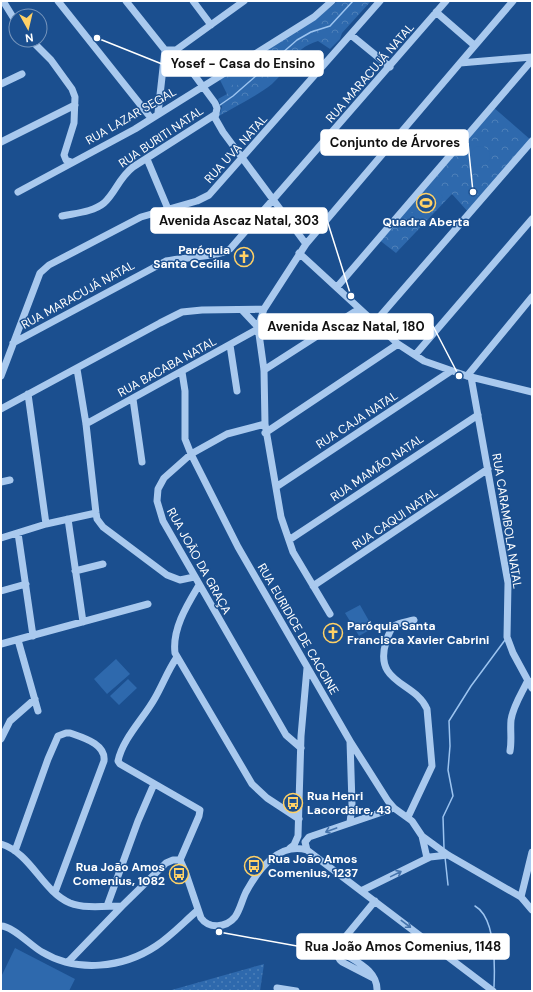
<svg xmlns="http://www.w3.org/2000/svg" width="533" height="992" viewBox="0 0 533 992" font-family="'DM Sans',sans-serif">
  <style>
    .forest { fill: url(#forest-crowns) }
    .garden { fill: url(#garden-dots) }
    .pitch { fill: #2e69ad }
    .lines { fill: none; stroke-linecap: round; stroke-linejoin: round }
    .stream { stroke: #9cc4f0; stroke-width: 1.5 }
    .minor { stroke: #a9c9ee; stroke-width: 7 }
    .oneway { stroke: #4674ac }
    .labels { text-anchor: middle; stroke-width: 3; stroke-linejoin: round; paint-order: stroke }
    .street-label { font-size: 12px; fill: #fff; stroke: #1b4f8f }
    .poi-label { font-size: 12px; font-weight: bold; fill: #fff; stroke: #1b4f8f; text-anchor: start }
    .leader { fill: none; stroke: #fff; stroke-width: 1.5 }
    .callout-dot { fill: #fff; stroke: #1b4f8f; stroke-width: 1.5 }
    .callout { fill: #fff; stroke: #fff; stroke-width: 1.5 }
    .callout-label { font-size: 13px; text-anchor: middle; font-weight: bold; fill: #111 }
  </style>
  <defs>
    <pattern id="forest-crowns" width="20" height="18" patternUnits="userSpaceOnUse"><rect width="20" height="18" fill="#2e69ad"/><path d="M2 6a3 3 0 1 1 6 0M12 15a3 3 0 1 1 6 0" fill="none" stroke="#4d80b9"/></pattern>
    <pattern id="garden-dots" width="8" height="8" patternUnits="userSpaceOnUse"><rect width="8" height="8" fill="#2e69ad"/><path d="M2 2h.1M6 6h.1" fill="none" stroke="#4d80b9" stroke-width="1.8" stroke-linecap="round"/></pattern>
  </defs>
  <rect width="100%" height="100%" fill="#1b4f8f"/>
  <path class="forest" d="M 338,1 L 371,1 L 342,33 L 340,39 L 330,49 L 318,41 C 290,50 291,67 272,84 C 257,96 236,106 219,116 L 222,107 L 218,99 L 227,94 L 219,78 L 318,17 Z
    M 493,107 L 532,141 L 469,213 L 452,194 L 396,253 L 378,239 Z"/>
  <path class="garden" d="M 264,964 L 260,991 L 168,991 Z"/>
  <path class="pitch" d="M 247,63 L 254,74 L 234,87 L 227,75 Z
    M470 156a10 10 0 1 1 20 0a10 10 0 1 1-20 0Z
    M 431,186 L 443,196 L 422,221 L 410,210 Z
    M 360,605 L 373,628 L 359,636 L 345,613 Z
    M 116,659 L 130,674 L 107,694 L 94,679 Z
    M 128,679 L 137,688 L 119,705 L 110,696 Z
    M 15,948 L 75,979 L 69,991 L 1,991 L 1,977 Z"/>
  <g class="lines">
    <path class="stream" d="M 220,105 L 233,96 L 297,40 L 311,32 L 330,26 L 353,1
      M 444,848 L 443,817 L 453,796 L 448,770 L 450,746 L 449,721 L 471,686 L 505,640
      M 445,857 L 448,885
      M 475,906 C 496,918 495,965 494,987"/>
    <path class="minor" d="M 3,1 L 16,22
      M 58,1 L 151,118
      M 126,1 L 165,50 L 158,113
      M 193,1 L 211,25
      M 436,12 L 474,45
      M 351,35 L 390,67
      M 31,40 L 51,60 L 72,89 L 75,97 L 74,123 L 64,155 L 66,160 L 71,162
      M 165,50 L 176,50 L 244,1
      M 176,50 L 215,103 L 217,108 L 215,118 L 223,132 L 306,244
      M 460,63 L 513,1
      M 1,84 L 22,74
      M 1,142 L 75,105
      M 147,159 L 168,209
      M 18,192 L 135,129 L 314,17 L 332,1
      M 62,216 C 76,213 93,212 104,203 C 116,192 118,179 133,167 L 216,114
      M 299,253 L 398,344 L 424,361 L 467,376 L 532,392
      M 337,287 L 532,60
      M 264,309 L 258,327 L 264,370 L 265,424 L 281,517 L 293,552 L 330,614
      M 242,310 L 258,327
      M 375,322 L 532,141
      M 13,343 L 166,261 C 183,257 219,257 230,249 L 446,1
      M 230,345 L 237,391
      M 415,355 L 532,219
      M 77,369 L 86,424 L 96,513 L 97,519 L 103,527 L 167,575 L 180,580 L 194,577
      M 264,370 L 359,309
      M 182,372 L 185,391 L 185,439 L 191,454 L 238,547 L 350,741 L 352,804 L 350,823
      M 1,376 L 40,273 L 49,265 L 141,217 L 197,201 L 209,195 L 380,1
      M 467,376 L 532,297
      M 471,377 L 508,583 L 507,637 L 513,653 L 532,688
      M 28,394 L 46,524
      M 133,399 L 142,462
      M 1,409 L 160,323 L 182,312 L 202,310 L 264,309 L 306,244 L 460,63 L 532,57
      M 86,424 L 258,329
      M 265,424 L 227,434 L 191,454 L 164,478 L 158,489 L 157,501 L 163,521 L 286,735 L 301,748
      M 265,433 L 398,344
      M 1,482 L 10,480
      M 276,487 L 451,371
      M 68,519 L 83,622
      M 18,533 L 33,636
      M 1,538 L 46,524 L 96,513
      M 289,540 L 478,415
      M 75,571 L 103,564
      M 199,585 C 187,605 172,629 175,653 L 252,784 L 267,798 L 299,819
      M 313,586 L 488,469
      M 1,591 L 26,584
      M 18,640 L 38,711
      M 1,644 L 148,604
      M 177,657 C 168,670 163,684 155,698 C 144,718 123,738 118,761 L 120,764 L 200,810 L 199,816 L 180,860
      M 1,739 L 10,721 L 35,699
      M 350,741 L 388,801 L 394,808 L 412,821 L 422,836 L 448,855 L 521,897 L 532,910
      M 510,751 C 512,740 510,730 511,720 C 513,706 522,693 528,680
      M 408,817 L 432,766 L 427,709 C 416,682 373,684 386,642 C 392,622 396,624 414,620
      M 422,836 L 427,858
      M 1,844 C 31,853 42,891 70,903 C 85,909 106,906 122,906 L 166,863 L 173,860 L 180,860 L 185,871 L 201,918 C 209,929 226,928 235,917 C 240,910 242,900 246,892 C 258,870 279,842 307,850 L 493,991
      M 290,848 L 294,845 L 298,836 L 301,736 L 307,668
      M 307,850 L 305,842 L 309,837 L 394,808
      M 15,851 L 48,759 L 58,736 L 66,733 L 70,733 C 84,738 106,744 104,761 L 55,892
      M 361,891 L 430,857 L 448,855
      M 521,897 L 532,852
      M 107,906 L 138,821 L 154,784
      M 1,926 C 13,926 31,946 42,952 C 77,973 123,968 156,946 C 171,936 184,922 198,910
      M 346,954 L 344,948 L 346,939
      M 348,956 C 361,964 378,973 377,991
      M 340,960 L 336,953 L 337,947 L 375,901
      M 68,962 L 122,906
      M 342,962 L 373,978
      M 277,988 L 296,991"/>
  </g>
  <defs><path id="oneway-shaft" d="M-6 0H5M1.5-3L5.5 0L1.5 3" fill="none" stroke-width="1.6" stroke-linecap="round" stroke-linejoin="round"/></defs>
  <g class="oneway">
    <use href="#oneway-shaft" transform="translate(331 830) rotate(160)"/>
    <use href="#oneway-shaft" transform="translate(396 874) rotate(-26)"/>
    <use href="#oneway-shaft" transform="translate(406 924) rotate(37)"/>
  </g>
  <defs>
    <symbol id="stadium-ring" viewBox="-11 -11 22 22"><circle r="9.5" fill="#1b4f8f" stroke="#ffd166" stroke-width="1.5"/><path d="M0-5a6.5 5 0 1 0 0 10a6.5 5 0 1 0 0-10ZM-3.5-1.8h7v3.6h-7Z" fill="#ffd166"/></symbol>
    <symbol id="church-ring" viewBox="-11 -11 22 22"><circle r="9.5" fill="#1b4f8f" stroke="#ffd166" stroke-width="1.5"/><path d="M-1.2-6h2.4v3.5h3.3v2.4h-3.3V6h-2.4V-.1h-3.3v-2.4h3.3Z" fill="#ffd166"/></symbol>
    <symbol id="bus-ring" viewBox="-11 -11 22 22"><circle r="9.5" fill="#1b4f8f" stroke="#ffd166" stroke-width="1.5"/><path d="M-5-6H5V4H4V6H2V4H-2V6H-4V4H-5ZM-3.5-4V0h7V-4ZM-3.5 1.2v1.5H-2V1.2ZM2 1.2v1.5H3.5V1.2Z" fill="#ffd166"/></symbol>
  </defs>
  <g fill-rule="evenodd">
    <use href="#stadium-ring" x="415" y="192" width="22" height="22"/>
    <use href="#church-ring" x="233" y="246" width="22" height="22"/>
    <use href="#church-ring" x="322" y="622" width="22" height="22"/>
    <use href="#bus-ring" x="282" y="792" width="22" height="22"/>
    <use href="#bus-ring" x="243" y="855" width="22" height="22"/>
    <use href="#bus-ring" x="168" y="863" width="22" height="22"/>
  </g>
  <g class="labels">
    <g class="street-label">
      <text transform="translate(370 73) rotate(-49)" y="4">RUA MARACUJÁ NATAL</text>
      <text transform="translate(131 116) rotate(-30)" y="4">RUA LAZAR SEGAL</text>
      <text transform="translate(161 137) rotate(-34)" y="4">RUA BURITI NATAL</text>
      <text transform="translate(236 149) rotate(-48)" y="4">RUA UVA NATAL</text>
      <text transform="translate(78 295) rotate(-29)" y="4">RUA MARACUJÁ NATAL</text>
      <text transform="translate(167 367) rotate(-29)" y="4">RUA BACABA NATAL</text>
      <text transform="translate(357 420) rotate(-33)" y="4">RUA CAJA NATAL</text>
      <text transform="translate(377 468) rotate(-34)" y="4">RUA MAMÃO NATAL</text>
      <text transform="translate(395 519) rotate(-34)" y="4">RUA CAQUI NATAL</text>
      <text transform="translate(507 521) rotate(81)" y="4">RUA CARAMBOLA NATAL</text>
      <text transform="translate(199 561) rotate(61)" y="4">RUA JOÃO DA GRAÇA</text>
      <text transform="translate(298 629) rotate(60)" y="4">RUA EURIDICE DE CACCINE</text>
    </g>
    <g class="poi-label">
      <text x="426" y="226" text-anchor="middle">Quadra Aberta</text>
      <text x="230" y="254" text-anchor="end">Paróquia<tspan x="230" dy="14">Santa Cecília</tspan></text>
      <text x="347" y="630">Paróquia Santa<tspan x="347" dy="14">Francisca Xavier Cabrini</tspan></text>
      <text x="307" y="800">Rua Henri<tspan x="307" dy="14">Lacordaire, 43</tspan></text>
      <text x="268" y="863">Rua João Amos<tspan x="268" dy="14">Comenius, 1237</tspan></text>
      <text x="165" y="871" text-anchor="end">Rua João Amos<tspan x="165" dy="14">Comenius, 1082</tspan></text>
    </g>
  </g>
  <path class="leader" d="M97 38L162 64M473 192L468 143M351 296L327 220M459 376L433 326M219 932L297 946"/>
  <g class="callout-dot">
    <circle cx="97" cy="38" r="4"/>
    <circle cx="473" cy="192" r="4"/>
    <circle cx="351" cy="296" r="4"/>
    <circle cx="459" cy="376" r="4"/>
    <circle cx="219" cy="932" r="4"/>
  </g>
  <g class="callout">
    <rect x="162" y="51" width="161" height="25" rx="4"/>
    <rect x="321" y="130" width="147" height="25" rx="4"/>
    <rect x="151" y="208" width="176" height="25" rx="4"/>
    <rect x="259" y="314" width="174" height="25" rx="4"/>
    <rect x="297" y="934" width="212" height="25" rx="4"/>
  </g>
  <g class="callout-label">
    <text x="243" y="68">Yosef - Casa do Ensino</text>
    <text x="395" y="147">Conjunto de Árvores</text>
    <text x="239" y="225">Avenida Ascaz Natal, 303</text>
    <text x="346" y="331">Avenida Ascaz Natal, 180</text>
    <text x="403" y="951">Rua João Amos Comenius, 1148</text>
  </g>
  <rect width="533" height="992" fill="none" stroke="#ffffff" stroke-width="4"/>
  <g transform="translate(28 28) rotate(172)"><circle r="19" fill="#1b4f8f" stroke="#7695bc"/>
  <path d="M0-3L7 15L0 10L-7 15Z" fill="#ffd166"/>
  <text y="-6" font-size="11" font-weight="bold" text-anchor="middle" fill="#ffffff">N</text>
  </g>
</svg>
